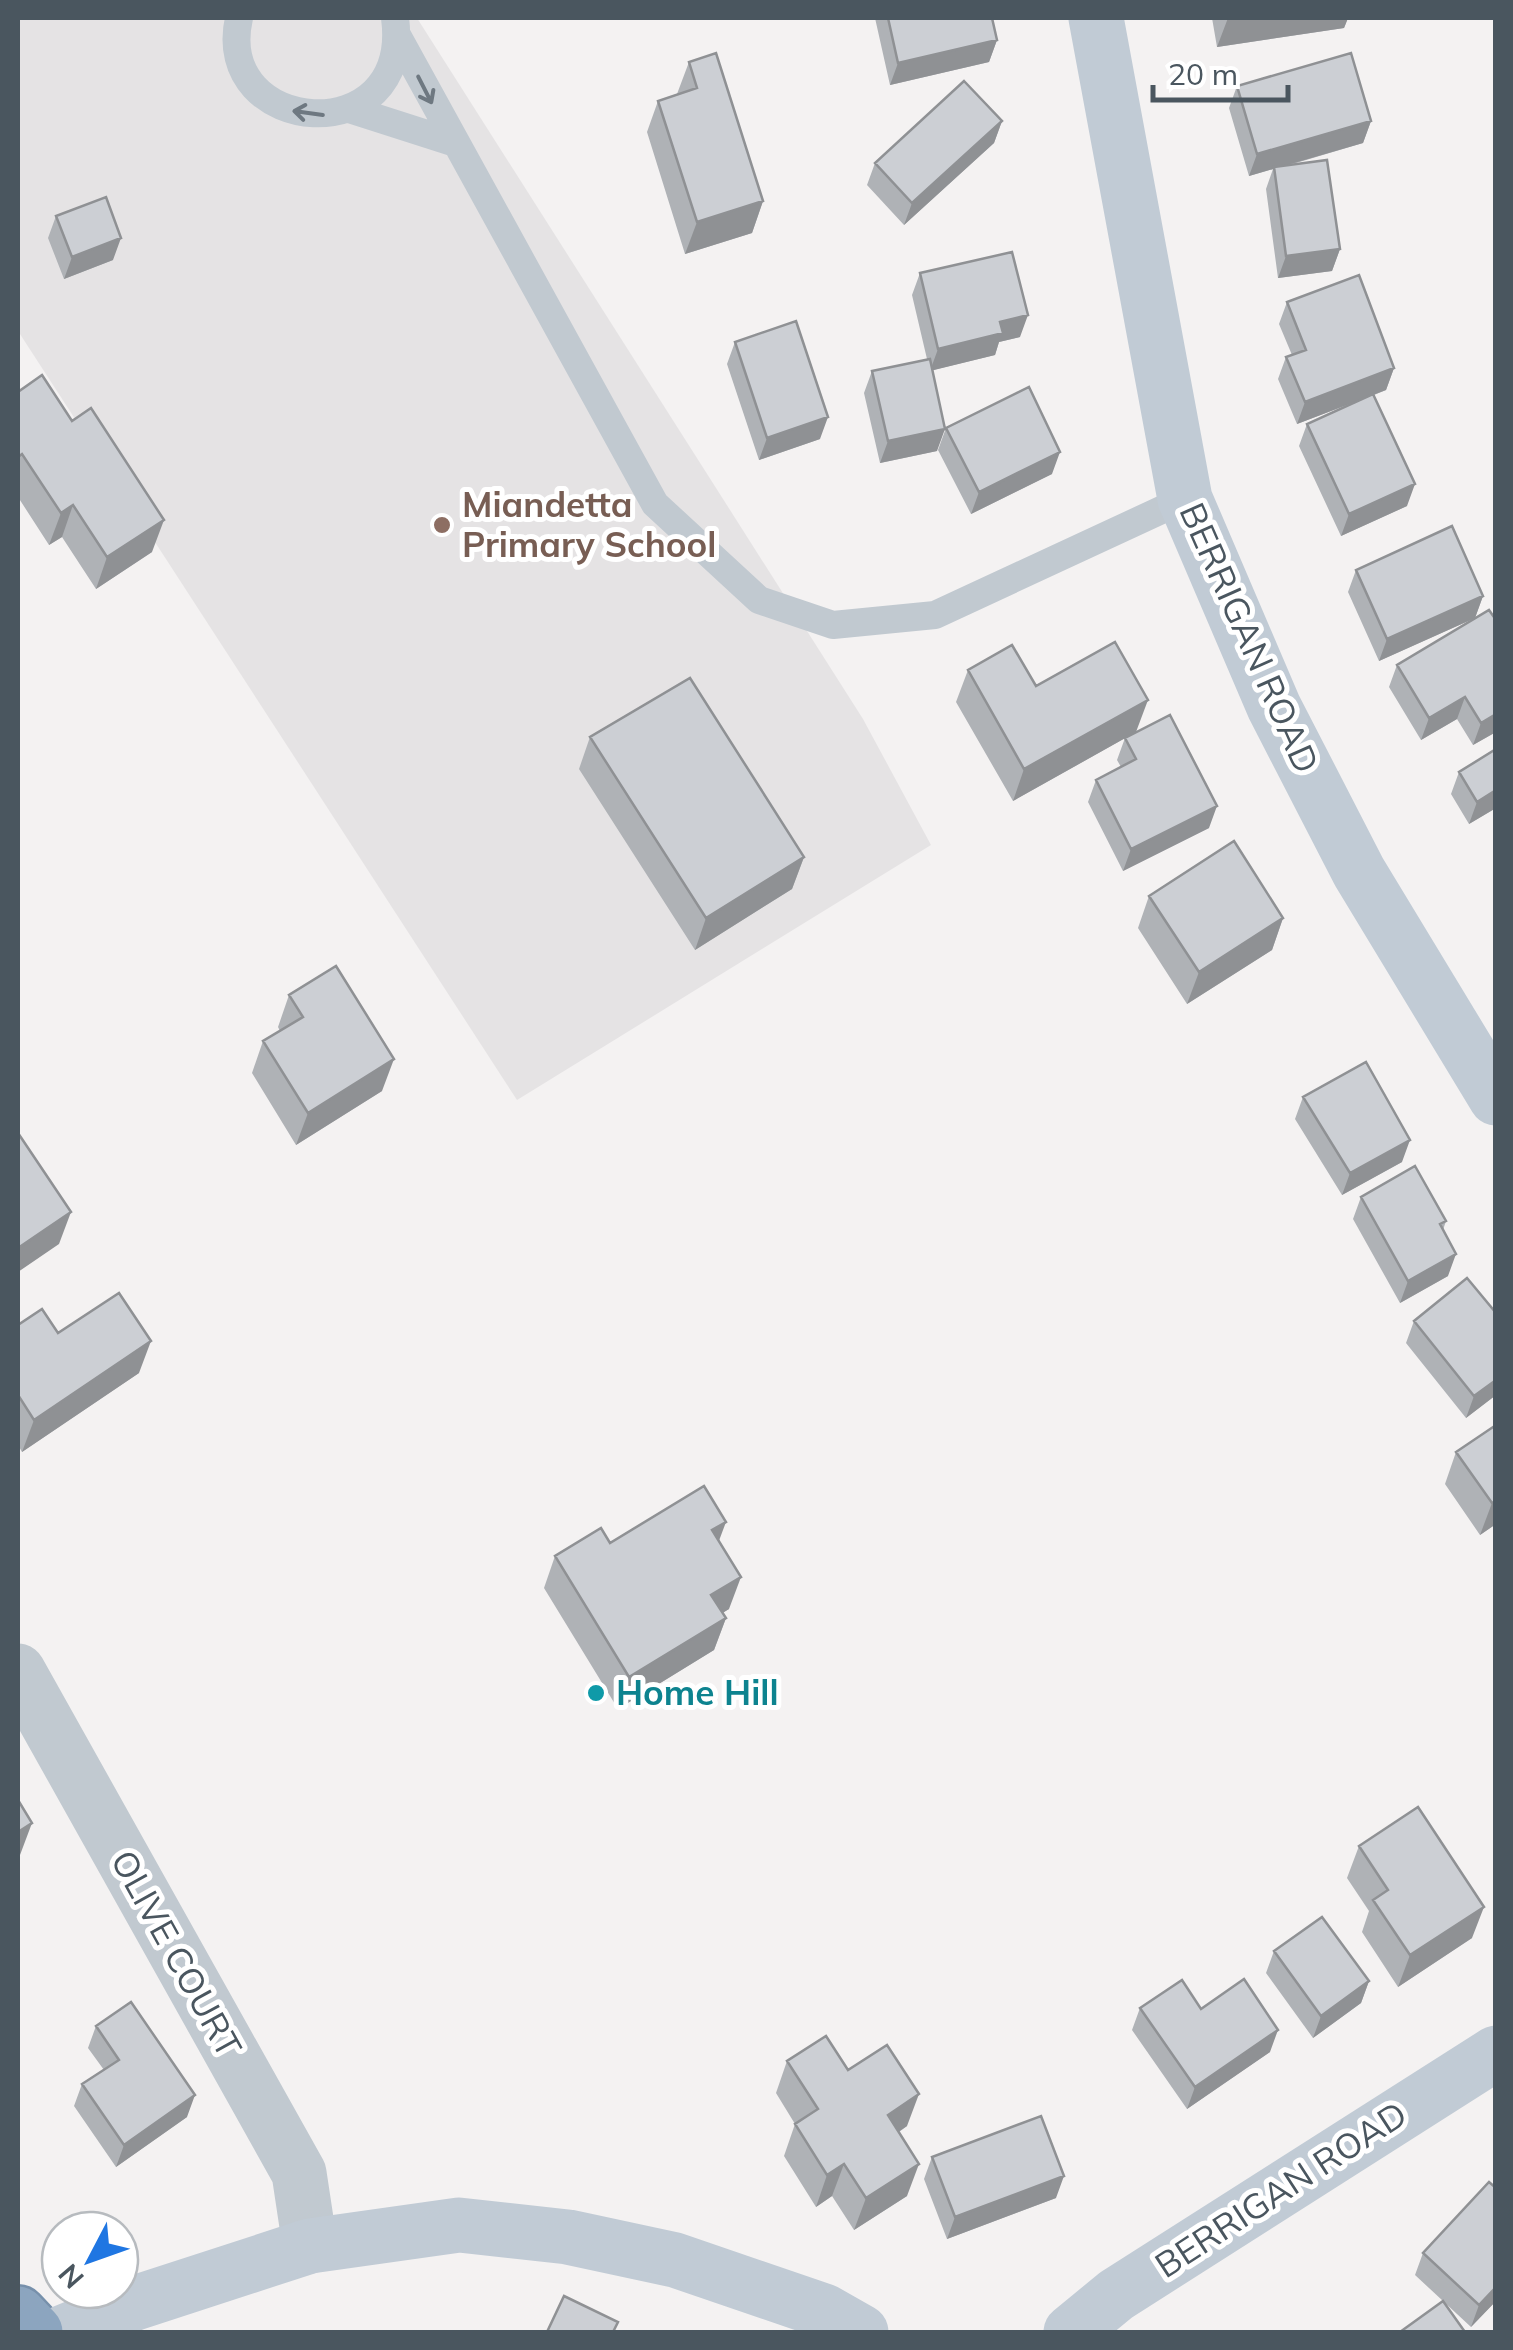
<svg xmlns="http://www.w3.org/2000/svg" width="1513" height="2350" viewBox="0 0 1513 2350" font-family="Mulish,sans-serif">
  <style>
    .education { fill: #e5e3e4 }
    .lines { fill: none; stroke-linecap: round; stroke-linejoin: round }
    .highway-casing { stroke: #7790ab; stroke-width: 60 }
    .lane { stroke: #c1c9d0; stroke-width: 28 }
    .street { stroke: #c1c9d0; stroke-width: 55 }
    .secondary { stroke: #c1cbd5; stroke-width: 55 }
    .highway { stroke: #8ca5bf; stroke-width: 55 }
    .wall { fill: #afb2b6 }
    .shaded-wall { fill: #8f9194 }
    .building { fill: #cccfd4; stroke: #8f9194; stroke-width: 2.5 }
    .oneway { stroke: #6e7881 }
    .education-dot { fill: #8d6e63; stroke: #fff; stroke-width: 4 }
    .culture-dot { fill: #0f9aa8; stroke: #fff; stroke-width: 4 }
    .labels { text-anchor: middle; stroke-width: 10; stroke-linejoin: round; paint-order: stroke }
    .education-label { font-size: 35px; font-weight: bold; fill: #785e54; stroke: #fff; text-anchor: start }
    .street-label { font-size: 35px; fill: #4a565f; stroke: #fff }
    .culture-label { font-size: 35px; font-weight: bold; fill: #0d838f; stroke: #fff; text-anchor: start }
  </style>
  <rect width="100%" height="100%" fill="#f4f2f2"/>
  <path class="education" d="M 18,18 L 417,18 L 863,719 L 931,845 L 517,1100 L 18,331 Z"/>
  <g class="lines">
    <defs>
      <path id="highway" d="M 18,2314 L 35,2332"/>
    </defs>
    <use href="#highway" class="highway-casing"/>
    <path class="lane" d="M 239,18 C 212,137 413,153 395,18
      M 398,37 L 655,504 L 759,600 L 833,625 L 935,615 L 1185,499
      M 349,109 L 452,142"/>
    <path class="street" d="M 18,1671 L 299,2173 L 310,2246"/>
    <path class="secondary" d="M 1096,18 L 1185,499 L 1274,707 L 1359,872 L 1496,1098
      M 64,2332 L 135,2303 L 310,2246 L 459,2225 L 568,2237 L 675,2260 L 824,2311 L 861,2332
      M 1071,2332 L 1116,2295 L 1496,2053"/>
    <use href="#highway" class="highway"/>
  </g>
  <path class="wall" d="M 875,18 L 992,18 L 997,40 L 989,62 L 890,85 Z
    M 1212,18 L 1348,18 L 1344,28 L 1217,47 Z
    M 689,62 L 763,201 L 752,233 L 685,254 L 647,132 L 658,101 L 677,94 Z
    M 1237,86 L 1371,121 L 1363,143 L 1286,166 L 1340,249 L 1332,271 L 1278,278 L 1266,189 L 1273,169 L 1249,176 L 1229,108 Z
    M 1002,121 L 994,143 L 904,225 L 867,185 L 875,163 Z
    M 56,216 L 113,260 L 64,279 L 48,238 Z
    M 920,273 L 1020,337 L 999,342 L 995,355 L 933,370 L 937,451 L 880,463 L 864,393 L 872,371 L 927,359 L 912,295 Z
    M 1287,302 L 1394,368 L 1386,390 L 1374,395 L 1407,506 L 1341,536 L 1299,446 L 1307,424 L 1360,400 L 1297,424 L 1278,379 L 1286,357 L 1292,355 L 1279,324 Z
    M 735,342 L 820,439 L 759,460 L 727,364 Z
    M 18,392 L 152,552 L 96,589 L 62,537 L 49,545 L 18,497 Z
    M 946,428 L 1052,474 L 971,514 L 938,450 Z
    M 1356,570 L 1483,596 L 1475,618 L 1379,661 L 1348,592 Z
    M 1496,620 L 1496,732 L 1473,745 L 1457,719 L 1421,740 L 1389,687 L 1397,665 Z
    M 968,670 L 1036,686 L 1136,732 L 1013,801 L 956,702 Z
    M 590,737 L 804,857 L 792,889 L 695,950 L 579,769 Z
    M 1125,738 L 1209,828 L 1123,871 L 1088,802 L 1096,780 L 1121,767 L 1117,760 Z
    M 1496,749 L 1496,808 L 1469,824 L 1451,794 L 1459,772 Z
    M 1149,896 L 1283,918 L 1272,950 L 1187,1004 L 1138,928 Z
    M 289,995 L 382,1091 L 296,1145 L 252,1073 L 263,1041 L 280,1031 L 278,1027 Z
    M 1303,1097 L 1402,1162 L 1342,1195 L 1295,1119 Z
    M 1361,1197 L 1446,1221 L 1443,1230 L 1448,1276 L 1400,1303 L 1353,1219 Z
    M 1496,1313 L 1496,1395 L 1466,1418 L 1406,1343 L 1414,1321 Z
    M 18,1325 L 58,1333 L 139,1373 L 22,1452 L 18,1445 Z
    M 1496,1425 L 1496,1524 L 1480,1535 L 1445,1484 L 1456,1452 Z
    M 719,1542 L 729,1609 L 722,1613 L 726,1618 L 714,1650 L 618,1709 L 544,1588 L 555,1556 L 610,1543 Z
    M 1359,1846 L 1472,1938 L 1398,1987 L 1362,1932 L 1369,1911 L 1347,1878 Z
    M 1274,1951 L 1369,1981 L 1361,2003 L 1313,2038 L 1266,1973 Z
    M 1140,2008 L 1201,2009 L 1270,2052 L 1187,2109 L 1132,2030 Z
    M 96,2026 L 187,2117 L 116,2167 L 74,2106 L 82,2084 L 104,2070 L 88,2048 Z
    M 787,2061 L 848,2070 L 907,2126 L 899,2132 L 907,2196 L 854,2230 L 832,2196 L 816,2207 L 784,2156 L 795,2124 L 776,2093 Z
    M 932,2157 L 1056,2198 L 947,2239 L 924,2179 Z
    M 1496,2188 L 1496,2301 L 1471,2327 L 1415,2275 L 1423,2253 Z"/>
  <path class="shaded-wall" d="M 1228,18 L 1348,18 L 1344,28 L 1217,47 Z
    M 997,40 L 989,62 L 890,85 L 898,63 Z
    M 1002,121 L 994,143 L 904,225 L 912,203 Z
    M 1371,121 L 1363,143 L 1249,176 L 1257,154 Z
    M 763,201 L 752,233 L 685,254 L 697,222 Z
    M 121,238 L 113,260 L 64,279 L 72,257 Z
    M 1340,249 L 1332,271 L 1278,278 L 1286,256 Z
    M 1028,315 L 1020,337 L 999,342 L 995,355 L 930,371 L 938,349 L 1000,322 Z
    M 1394,368 L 1386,390 L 1297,424 L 1305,402 Z
    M 828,417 L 820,439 L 759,460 L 767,438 Z
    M 945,429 L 937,451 L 880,463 L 888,441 Z
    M 1060,452 L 1052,474 L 971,514 L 979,492 Z
    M 1415,484 L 1407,506 L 1341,536 L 1349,514 Z
    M 73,505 L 62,537 L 49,545 L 61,513 Z
    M 164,520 L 152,552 L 96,589 L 107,557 Z
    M 1483,596 L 1475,618 L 1379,661 L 1387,639 Z
    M 1465,697 L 1457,719 L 1421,740 L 1429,718 Z
    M 1148,700 L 1136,732 L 1013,801 L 1024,769 Z
    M 1496,714 L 1496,732 L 1473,745 L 1481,723 Z
    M 1496,790 L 1496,808 L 1469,824 L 1477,802 Z
    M 1217,806 L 1209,828 L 1123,871 L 1131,849 Z
    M 804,857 L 792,889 L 695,950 L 706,918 Z
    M 1283,918 L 1272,950 L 1187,1004 L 1199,972 Z
    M 394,1059 L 382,1091 L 296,1145 L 308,1113 Z
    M 1410,1140 L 1402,1162 L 1342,1195 L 1350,1173 Z
    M 71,1212 L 59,1244 L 18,1272 L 18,1248 Z
    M 1456,1254 L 1448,1276 L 1400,1303 L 1408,1281 Z
    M 151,1341 L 139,1373 L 22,1452 L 34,1420 Z
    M 1496,1380 L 1496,1395 L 1466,1418 L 1474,1396 Z
    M 1496,1501 L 1496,1524 L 1480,1535 L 1492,1503 Z
    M 726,1522 L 714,1554 L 712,1530 Z
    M 741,1577 L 729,1609 L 700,1627 L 711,1595 Z
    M 726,1618 L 714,1650 L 618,1709 L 629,1677 Z
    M 32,1823 L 20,1855 L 18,1856 L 18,1832 Z
    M 1484,1907 L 1472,1938 L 1398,1987 L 1410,1955 Z
    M 1369,1981 L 1361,2003 L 1313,2038 L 1321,2016 Z
    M 1278,2030 L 1270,2052 L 1187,2109 L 1195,2087 Z
    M 919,2094 L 907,2126 L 876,2147 L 888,2115 Z
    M 195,2095 L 187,2117 L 116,2167 L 124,2145 Z
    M 844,2164 L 832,2196 L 816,2207 L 827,2175 Z
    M 919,2164 L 907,2196 L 854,2230 L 866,2198 Z
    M 1064,2176 L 1056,2198 L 947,2239 L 955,2217 Z
    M 1496,2287 L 1496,2301 L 1471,2327 L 1479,2305 Z"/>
  <path class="building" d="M 888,18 L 992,18 L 997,40 L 898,63 Z
    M 716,53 L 763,201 L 697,222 L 658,101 L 697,88 L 689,62 Z
    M 1351,53 L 1371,121 L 1257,154 L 1237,86 Z
    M 964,81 L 1002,121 L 912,203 L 875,163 Z
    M 1327,160 L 1340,249 L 1286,256 L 1274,167 Z
    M 106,197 L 121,238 L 72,257 L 56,216 Z
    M 1012,252 L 1028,315 L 1000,322 L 1003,333 L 938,349 L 920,273 Z
    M 1359,275 L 1394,368 L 1305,402 L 1286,357 L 1306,350 L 1287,302 Z
    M 796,321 L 828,417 L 767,438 L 735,342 Z
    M 930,359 L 945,429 L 888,441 L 872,371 Z
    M 42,375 L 72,421 L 91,408 L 164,520 L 107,557 L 73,505 L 61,513 L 22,454 L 18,457 L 18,392 Z
    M 1029,387 L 1060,452 L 979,492 L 946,428 Z
    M 1373,394 L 1415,484 L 1349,514 L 1307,424 Z
    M 1452,526 L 1483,596 L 1387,639 L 1356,570 Z
    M 1489,610 L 1496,620 L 1496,714 L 1481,723 L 1465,697 L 1429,718 L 1397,665 Z
    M 1115,642 L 1148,700 L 1024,769 L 968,670 L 1012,645 L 1036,686 Z
    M 690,678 L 804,857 L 706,918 L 590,737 Z
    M 1170,715 L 1217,806 L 1131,849 L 1096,780 L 1136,759 L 1125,738 Z
    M 1496,749 L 1496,790 L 1477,802 L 1459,772 Z
    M 1234,841 L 1283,918 L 1199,972 L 1149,896 Z
    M 336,966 L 394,1059 L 308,1113 L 263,1041 L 303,1017 L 289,995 Z
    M 1366,1062 L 1410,1140 L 1350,1173 L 1303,1097 Z
    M 18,1133 L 71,1212 L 18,1248 Z
    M 1415,1166 L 1446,1221 L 1440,1224 L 1456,1254 L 1408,1281 L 1361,1197 Z
    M 1467,1278 L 1496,1313 L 1496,1380 L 1474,1396 L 1414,1321 Z
    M 119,1293 L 151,1341 L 34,1420 L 18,1395 L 18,1325 L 42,1309 L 58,1333 Z
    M 1496,1425 L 1496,1501 L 1492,1503 L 1456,1452 Z
    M 704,1486 L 726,1522 L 712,1530 L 741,1577 L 711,1595 L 726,1618 L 629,1677 L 555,1556 L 601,1528 L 610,1543 Z
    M 18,1800 L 32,1823 L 18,1832 Z
    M 1418,1807 L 1484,1907 L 1410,1955 L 1373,1900 L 1388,1890 L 1359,1846 Z
    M 1322,1917 L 1369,1981 L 1321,2016 L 1274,1951 Z
    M 1244,1979 L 1278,2030 L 1195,2087 L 1140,2008 L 1182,1980 L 1201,2009 Z
    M 131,2002 L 195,2095 L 124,2145 L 82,2084 L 119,2060 L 96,2026 Z
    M 826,2036 L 848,2070 L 887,2045 L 919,2094 L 888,2115 L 919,2164 L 866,2198 L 844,2164 L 827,2175 L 795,2124 L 818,2109 L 787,2061 Z
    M 1041,2116 L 1064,2176 L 955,2217 L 932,2157 Z
    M 1489,2182 L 1496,2188 L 1496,2287 L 1479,2305 L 1423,2253 Z
    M 564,2296 L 618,2322 L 613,2332 L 547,2332 Z
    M 1443,2301 L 1465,2332 L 1400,2332 Z"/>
  <defs><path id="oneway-shaft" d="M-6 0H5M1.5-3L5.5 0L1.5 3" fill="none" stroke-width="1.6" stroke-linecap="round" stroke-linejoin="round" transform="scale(2.5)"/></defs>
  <g class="oneway">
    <use href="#oneway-shaft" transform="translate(425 90) rotate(63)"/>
    <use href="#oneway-shaft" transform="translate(308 113) rotate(-172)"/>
  </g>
  <circle class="education-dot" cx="442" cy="525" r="10"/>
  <circle class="culture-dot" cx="596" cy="1693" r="10"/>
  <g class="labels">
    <g class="education-label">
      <text x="462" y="517">Miandetta<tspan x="462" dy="40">Primary School</tspan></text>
    </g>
    <g class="street-label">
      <text transform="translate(1249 638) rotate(66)" y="12">BERRIGAN ROAD</text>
      <text transform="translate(176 1954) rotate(61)" y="12">OLIVE COURT</text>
      <text transform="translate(1281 2190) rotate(-33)" y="12">BERRIGAN ROAD</text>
    </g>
    <g class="culture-label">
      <text x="616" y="1705">Home Hill</text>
    </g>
  </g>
  <rect width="1513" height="2350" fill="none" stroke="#4a565f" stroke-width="40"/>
  <g transform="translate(90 2260) rotate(229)"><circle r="48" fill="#ffffff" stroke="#b7bbbf" stroke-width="2.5"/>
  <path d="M0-8L18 38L0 25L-18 38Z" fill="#1f76e2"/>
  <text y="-15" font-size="28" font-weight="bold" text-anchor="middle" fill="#4a565f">N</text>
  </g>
  <path d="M1153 85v15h135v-15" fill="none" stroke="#4a565f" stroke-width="5"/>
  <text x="1168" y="85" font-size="30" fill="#4a565f" stroke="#ffffff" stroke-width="8" paint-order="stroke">20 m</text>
</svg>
